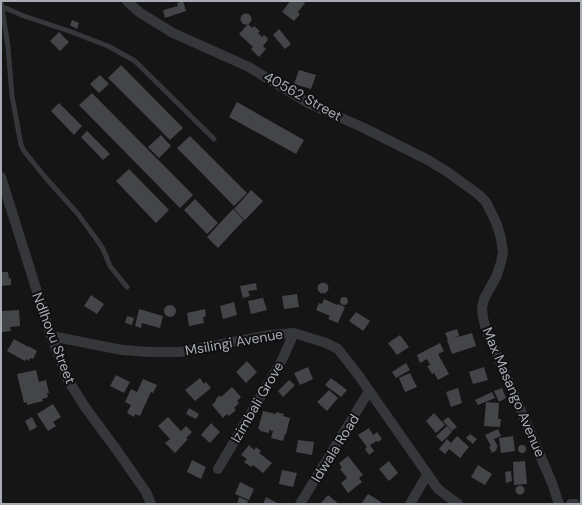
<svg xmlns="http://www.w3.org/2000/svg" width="582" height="505" viewBox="0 0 582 505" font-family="'DM Sans',sans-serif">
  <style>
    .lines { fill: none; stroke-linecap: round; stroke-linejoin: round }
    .stream { stroke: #2f383e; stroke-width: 3.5 }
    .building { fill: #444549 }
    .service { stroke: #36373b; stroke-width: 5 }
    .minor { stroke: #36373b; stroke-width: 10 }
    .labels { text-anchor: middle; stroke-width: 4; stroke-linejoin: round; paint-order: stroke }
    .street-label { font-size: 14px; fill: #a8acb5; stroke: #101011 }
  </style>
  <rect width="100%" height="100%" fill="#151516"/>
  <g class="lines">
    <path class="stream" d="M 1,503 L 2,504"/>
  </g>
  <path class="building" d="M 183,1 L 186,11 L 165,18 L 163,10 L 178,6 L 177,3 Z
    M 290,1 L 303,1 L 305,3 L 298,12 L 300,14 L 294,21 L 282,12 Z
    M240.5 19a5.5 5.5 0 1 1 11 0a5.5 5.5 0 1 1-11 0Z
    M 72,20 L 79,23 L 77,29 L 70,25 Z
    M 248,24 L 252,28 L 254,26 L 260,31 L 258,33 L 262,37 L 264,35 L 268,38 L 267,39 L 268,40 L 263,46 L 266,49 L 259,57 L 251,49 L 253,47 L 239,34 Z
    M 279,29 L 291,44 L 285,49 L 273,35 Z
    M 59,32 L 69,42 L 60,51 L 50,41 Z
    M 121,65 L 183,128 L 170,140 L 108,78 Z
    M 299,70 L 316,75 L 311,89 L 294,84 Z
    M 100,75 L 109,84 L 99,93 L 90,84 Z
    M 92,93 L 193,195 L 180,208 L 79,105 Z
    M 237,102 L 304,140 L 296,154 L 229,117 Z
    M 59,103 L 82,126 L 74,135 L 51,111 Z
    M 87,131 L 110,154 L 103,160 L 81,137 Z
    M 161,135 L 171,146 L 159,158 L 148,147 Z
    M 190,136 L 247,193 L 234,206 L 177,148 Z
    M 129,169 L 169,210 L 156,223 L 116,181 Z
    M 251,190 L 263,201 L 245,220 L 234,209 Z
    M 195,199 L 218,223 L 207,234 L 184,210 Z
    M 233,209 L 244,220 L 218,248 L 207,237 Z
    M 1,272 L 8,272 L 9,279 L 11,278 L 11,285 L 1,286 Z
    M317.5 288a5.5 5.5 0 1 1 11 0a5.5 5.5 0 1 1-11 0Z
    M 256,283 L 257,290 L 248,291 L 250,296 L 243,298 L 240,286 Z
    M 297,294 L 299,307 L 284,309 L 282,296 Z
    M 91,295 L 104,304 L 97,314 L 84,306 Z
    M340 301a4 4 0 1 1 8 0a4 4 0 1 1-8 0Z
    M 263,298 L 267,310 L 251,314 L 248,301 Z
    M 324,299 L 337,305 L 338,304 L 345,307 L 338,323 L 328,319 L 330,316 L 316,310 L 319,303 L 322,304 Z
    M 234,302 L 237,315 L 223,319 L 220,306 Z
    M164 311a6 6 0 1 1 12 0a6 6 0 1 1-12 0Z
    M 139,309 L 163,316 L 160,328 L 142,323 L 141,328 L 135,326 Z
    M 205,309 L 206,316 L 203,317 L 204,323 L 189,326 L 187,313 Z
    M 19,310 L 20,326 L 10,327 L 11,331 L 2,332 L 1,311 Z
    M 356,312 L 370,321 L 363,331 L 349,321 Z
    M 127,316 L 134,318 L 132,325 L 125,323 Z
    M 457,329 L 459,336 L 448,340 L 445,333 Z
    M 472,333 L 476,346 L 452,354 L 447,340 Z
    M 400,335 L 409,347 L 397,355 L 388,343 Z
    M 14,339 L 28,347 L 28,346 L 37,351 L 33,359 L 30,358 L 29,361 L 26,359 L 25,361 L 7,351 Z
    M 440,343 L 444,351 L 438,354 L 449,374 L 438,380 L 434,373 L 432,374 L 427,366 L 430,365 L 427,359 L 420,363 L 417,355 Z
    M 247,361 L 257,372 L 246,383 L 236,372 Z
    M 406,363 L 410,370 L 396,378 L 392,372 Z
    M 308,367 L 313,379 L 300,385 L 294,373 Z
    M 484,367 L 488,380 L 473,384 L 469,372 Z
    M 36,370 L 39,382 L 46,380 L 49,393 L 47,393 L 48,397 L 42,399 L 43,401 L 27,405 L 27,402 L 24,403 L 17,374 Z
    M 410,373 L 417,387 L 405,392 L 399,378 Z
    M 116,375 L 130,382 L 124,393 L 110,386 Z
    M 200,378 L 204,384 L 206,382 L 211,388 L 195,401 L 185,390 Z
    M 331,378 L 347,390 L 341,397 L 325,385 Z
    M 143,379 L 157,385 L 153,393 L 151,392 L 140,416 L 135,414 L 134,417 L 127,413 L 131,405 L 125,402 L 131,389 L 137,392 Z
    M 289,380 L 295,385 L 283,397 L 278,391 Z
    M 232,387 L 241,397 L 237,401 L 239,403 L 234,408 L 236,410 L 229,416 L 227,414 L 223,418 L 212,405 L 216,401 L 215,400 L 220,395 L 221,397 Z
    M 458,388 L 462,403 L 451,407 L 446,392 Z
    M 502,388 L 506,398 L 499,402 L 494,391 Z
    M 329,390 L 338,398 L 327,411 L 317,402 Z
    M 492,392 L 495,398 L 478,405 L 475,400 Z
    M 486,402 L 499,403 L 498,419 L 501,419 L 500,427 L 484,426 Z
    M 53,404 L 61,417 L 53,422 L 56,426 L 48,431 L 37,414 Z
    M 189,408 L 199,414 L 196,419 L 186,414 Z
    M 263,411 L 276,414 L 276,412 L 284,414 L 283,416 L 290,418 L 286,434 L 285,434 L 283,441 L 271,438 L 273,431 L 269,430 L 269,433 L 260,431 L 260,429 L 258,429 Z
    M 434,413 L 445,425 L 436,433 L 426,421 Z
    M 32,417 L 37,427 L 30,431 L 25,421 Z
    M 168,417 L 181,431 L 186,426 L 192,432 L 186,438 L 188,439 L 175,453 L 165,443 L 170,439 L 158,426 Z
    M 448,417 L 457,427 L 452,431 L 443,421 Z
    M 211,423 L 220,432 L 210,443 L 201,435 Z
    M 447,426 L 452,432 L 442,442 L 436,436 Z
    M 369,428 L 373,435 L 377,432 L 382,439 L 378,442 L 377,441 L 370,445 L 374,451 L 369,455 L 365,449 L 367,447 L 358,435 Z
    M 498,429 L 501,436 L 494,439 L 498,447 L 496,448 L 497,450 L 492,453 L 489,447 L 491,446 L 485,435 Z
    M 470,434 L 477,439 L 473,444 L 466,438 Z
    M 457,436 L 469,447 L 460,458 L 449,449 L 445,454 L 439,449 L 447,439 L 451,443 Z
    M 513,436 L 515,451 L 501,453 L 499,438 Z
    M 298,440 L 314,442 L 312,455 L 296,452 Z
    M518 449a4 4 0 1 1 8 0a4 4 0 1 1-8 0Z
    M 249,445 L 254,450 L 256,447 L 261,451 L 259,453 L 272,463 L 263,473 L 253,465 L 251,467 L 244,462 L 247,459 L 241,455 Z
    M 348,456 L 363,475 L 359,478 L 362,482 L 348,493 L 341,483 L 347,478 L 340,469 L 342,468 L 339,463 Z
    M 192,460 L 206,467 L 201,479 L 187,472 Z
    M 389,461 L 398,473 L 389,481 L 379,469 Z
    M 525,461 L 527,484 L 514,485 L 513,462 Z
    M 478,465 L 492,474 L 485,485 L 471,477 Z
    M 282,470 L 297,473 L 293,487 L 279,484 Z
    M 511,471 L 512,481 L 506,483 L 505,472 Z
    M 240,482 L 254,489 L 249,500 L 235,494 Z
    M515.5 490a4.5 4.5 0 1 1 9 0a4.5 4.5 0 1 1-9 0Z
    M 368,494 L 381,502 L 380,504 L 361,504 Z
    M 328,495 L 339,504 L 320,504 Z
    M 239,497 L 248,501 L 247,504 L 237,504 Z
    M 266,497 L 279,504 L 263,504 Z"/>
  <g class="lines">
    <path class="service" d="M 1,1 L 8,47 L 12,96 L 21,145 L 24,151 L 45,177 L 78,214 L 97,240 L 103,249 L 110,266 L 127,287
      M 3,7 L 24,16 L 69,31 L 108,46 L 135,61 L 214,139"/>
    <path class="minor" d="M 127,1 L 139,12 L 160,25 L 173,33 L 249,67 L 308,103 L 364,128 L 428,160 L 449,173 L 478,194 L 486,202 L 496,222 L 501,238 L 503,253 L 500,266 L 496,277 L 484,299 L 482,308 L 483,318 L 486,329 L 552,483 L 559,504
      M 1,177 L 51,336 L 68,380 L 85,407 L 116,449 L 146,492 L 151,504
      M 51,336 L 122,350 L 149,352 L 180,352 L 270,335 L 294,333 L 326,343 L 338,349 L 359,376 L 438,489 L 458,504
      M 218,469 L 282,360 L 294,333
      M 300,504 L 369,391
      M 410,504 L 427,475
      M 571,504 L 575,504"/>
  </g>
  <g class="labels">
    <g class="street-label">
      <text transform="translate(303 96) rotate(29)" y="5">40562 Street</text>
      <text transform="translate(54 338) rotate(69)" y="5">Ndlhovu Street</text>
      <text transform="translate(234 342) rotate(-10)" y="5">Msilingi Avenue</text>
      <text transform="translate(514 392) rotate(67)" y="5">Max Masango Avenue</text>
      <text transform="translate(257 402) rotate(-60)" y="5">Izimbali Grove</text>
      <text transform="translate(335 448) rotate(-58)" y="5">Idwala Road</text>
    </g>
  </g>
  <rect width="582" height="505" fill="none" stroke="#a8acb5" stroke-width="4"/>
</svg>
